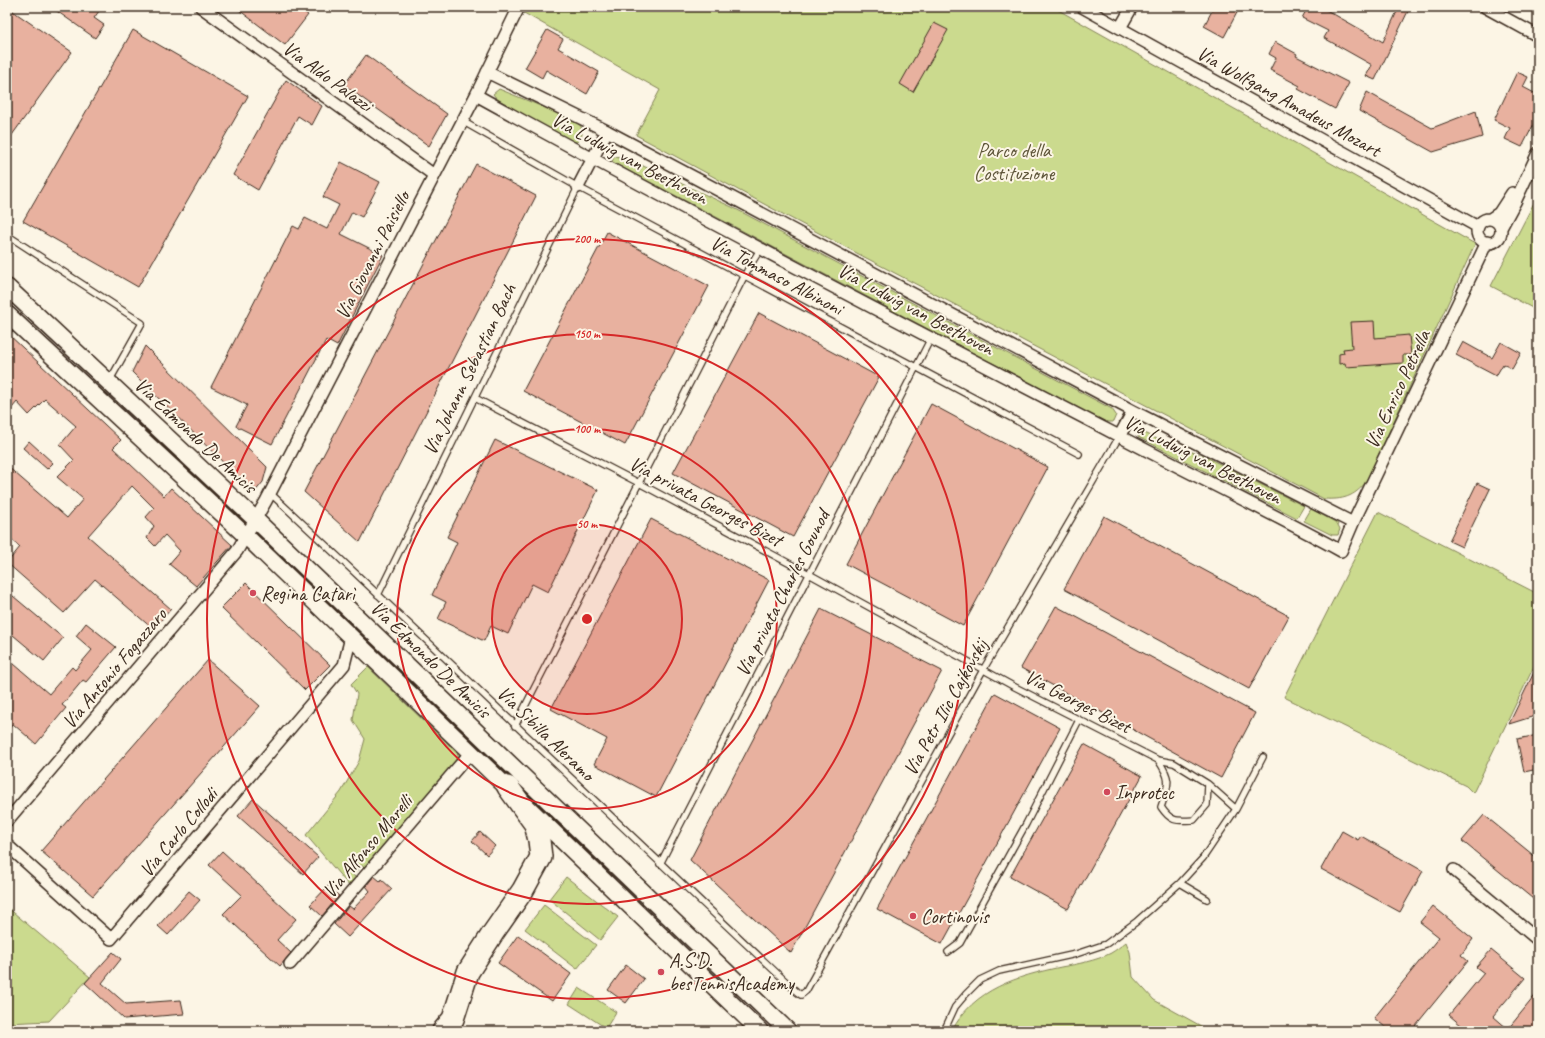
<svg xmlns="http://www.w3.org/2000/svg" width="1545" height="1038" viewBox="0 0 1545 1038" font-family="Caveat,sans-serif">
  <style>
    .green { fill: #cbda8e; stroke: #838256 }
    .building { fill: #e8b19f; stroke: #3b2a1e }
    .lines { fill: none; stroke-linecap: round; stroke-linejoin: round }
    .service-casing { stroke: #3b2a1e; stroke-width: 8 }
    .minor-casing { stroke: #3b2a1e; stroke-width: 14 }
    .secondary-casing { stroke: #3b2a1e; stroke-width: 19 }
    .motorway-casing { stroke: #3b2a1e; stroke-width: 24 }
    .service { stroke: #fcf5e5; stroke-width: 5.5 }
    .minor { stroke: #fcf5e5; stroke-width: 11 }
    .secondary { stroke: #fcf5e5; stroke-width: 16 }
    .motorway { stroke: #fcf5e5; stroke-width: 21 }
    .ring { fill: none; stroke: #d62828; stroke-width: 2 }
    .poi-dot { fill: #d1495b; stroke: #fcf5e5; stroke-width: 1.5 }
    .labels { text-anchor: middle; stroke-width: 4; stroke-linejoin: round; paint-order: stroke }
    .street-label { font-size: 20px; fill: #3b2a1e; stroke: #fcf5e5 }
    .park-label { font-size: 20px; fill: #5f563a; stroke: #fcf5e5 }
    .poi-label { font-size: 20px; fill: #3b2a1e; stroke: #fcf5e5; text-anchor: start }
    .centre { fill: #d62828; stroke: #fcf5e5; stroke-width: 2 }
    .ring-label { font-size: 12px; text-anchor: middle; font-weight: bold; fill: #d62828; stroke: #fcf5e5; stroke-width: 4; stroke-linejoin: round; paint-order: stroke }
  </style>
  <rect width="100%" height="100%" fill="#fcf5e5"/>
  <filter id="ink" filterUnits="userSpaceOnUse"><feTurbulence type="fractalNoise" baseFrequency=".025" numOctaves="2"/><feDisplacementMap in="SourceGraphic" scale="8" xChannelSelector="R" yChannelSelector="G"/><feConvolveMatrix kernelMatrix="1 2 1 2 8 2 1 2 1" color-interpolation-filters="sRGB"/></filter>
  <g filter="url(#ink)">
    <path class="green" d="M 527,7 L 1053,7 L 1475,244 L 1366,482 C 1354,497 1343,500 1324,499 L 777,211 L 636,135 L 660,90 L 524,13 Z
      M 499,89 L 570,118 L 581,126 L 582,135 L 577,142 L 568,140 L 497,99 L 493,94 Z
      M 614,157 L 628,159 L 732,207 L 1112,409 L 1116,415 L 1113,422 L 1104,422 L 612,162 Z
      M 1538,195 L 1538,311 L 1491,286 Z
      M 1141,431 L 1169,445 L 1202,455 L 1304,506 L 1297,518 L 1138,437 Z
      M 1311,509 L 1337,523 L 1340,529 L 1338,535 L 1332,535 L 1304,521 Z
      M 1378,512 L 1538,594 L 1538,658 L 1473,793 L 1466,786 L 1284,697 Z
      M 368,667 L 458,754 L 458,760 L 367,870 L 361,865 L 353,875 L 358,880 L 350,887 L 306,835 L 341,792 L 359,761 L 365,739 L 353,720 L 357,694 L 351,684 Z
      M 566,877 L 618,917 L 600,940 L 549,899 Z
      M 544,905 L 596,945 L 577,969 L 525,929 Z
      M 7,907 L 90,977 L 49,1021 L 7,1023 Z
      M 1126,942 L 1130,952 L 1133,977 L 1154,1000 L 1210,1031 L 952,1031 C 973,989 1018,976 1061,967 C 1077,964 1096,961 1111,953 C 1116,950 1121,946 1126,942 Z
      M 579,988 L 616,1012 L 606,1028 L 569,1004 Z"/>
    <path class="building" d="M 7,7 L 72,52 L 7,142 Z
      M 51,7 L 102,7 L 94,18 L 104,25 L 95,38 Z
      M 235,7 L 298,7 L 308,15 L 285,45 Z
      M 1214,7 L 1240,7 L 1224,37 L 1204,26 Z
      M 1308,7 L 1321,7 L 1383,42 L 1399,7 L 1410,7 L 1375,80 L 1366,76 L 1372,65 L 1324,38 L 1328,31 L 1302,18 Z
      M 934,23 L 948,30 L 913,92 L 900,84 Z
      M 133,30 L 248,96 L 138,287 L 23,221 Z
      M 547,30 L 563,39 L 558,48 L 599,72 L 587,94 L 546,70 L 542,78 L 525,68 Z
      M 1275,42 L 1297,54 L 1296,56 L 1349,83 L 1335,109 L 1298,89 L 1300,86 L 1270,70 L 1276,58 L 1269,54 Z
      M 366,55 L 447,114 L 429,146 L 344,85 Z
      M 1517,72 L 1528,77 L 1523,87 L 1538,95 L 1538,116 L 1522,147 L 1505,139 L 1510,128 L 1494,120 Z
      M 286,80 L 322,106 L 312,125 L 298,116 L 258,190 L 233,175 Z
      M 1367,92 L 1432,128 L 1476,111 L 1482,137 L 1433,152 L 1359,111 Z
      M 341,162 L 380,182 L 362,217 L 352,212 L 341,234 L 383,255 L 337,346 L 326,340 L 272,444 L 236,426 L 247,405 L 211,387 L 293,226 L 299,229 L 305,218 L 327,229 L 339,205 L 323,197 Z
      M 476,164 L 536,196 L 360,542 L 304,492 Z
      M 607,232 L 709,286 L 625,445 L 523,391 Z
      M 759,313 L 879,377 L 793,537 L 673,473 Z
      M 1374,321 L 1375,338 L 1409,335 L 1411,355 L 1403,355 L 1403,363 L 1346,367 L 1345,363 L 1339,364 L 1339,354 L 1344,353 L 1343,349 L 1352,348 L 1350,322 Z
      M 7,333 L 121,440 L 113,448 L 164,496 L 171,488 L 232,545 L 196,586 L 169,564 L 180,551 L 165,535 L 155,546 L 147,538 L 154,526 L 146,517 L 154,508 L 132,486 L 88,536 L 171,609 L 153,629 L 95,579 L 64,613 L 7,563 L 20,547 L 7,535 L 7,466 L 67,518 L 83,499 L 57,477 L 74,460 L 60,445 L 76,426 L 45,399 L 29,415 L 17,402 L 7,414 Z
      M 1463,342 L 1492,358 L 1501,342 L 1521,353 L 1512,369 L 1503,364 L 1496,376 L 1456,355 Z
      M 145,346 L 267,467 L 263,482 L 254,493 L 132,372 Z
      M 931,404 L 1048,467 L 963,626 L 846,564 Z
      M 495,440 L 598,490 L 548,592 L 532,584 L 508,634 L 491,626 L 484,641 L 438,619 L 446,602 L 432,595 L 457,542 L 447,537 Z
      M 29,441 L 53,463 L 47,469 L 23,448 Z
      M 1477,483 L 1490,489 L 1462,547 L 1449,541 Z
      M 1104,516 L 1289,616 L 1249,689 L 1064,589 Z
      M 651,519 L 769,580 L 656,797 L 594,764 L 607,739 L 551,709 Z
      M 246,583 L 330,665 L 305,690 L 221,608 Z
      M 7,591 L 63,638 L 44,661 L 7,630 Z
      M 1056,606 L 1255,713 L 1221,778 L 1021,668 Z
      M 821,609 L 942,671 L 791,953 L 690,860 Z
      M 86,623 L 116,647 L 86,682 L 83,680 L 62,705 L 66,708 L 36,744 L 13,724 L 7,731 L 7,658 L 49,694 L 72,667 L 75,670 L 92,650 L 76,636 Z
      M 208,660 L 260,706 L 93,896 L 41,851 Z
      M 1538,664 L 1538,715 L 1509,724 Z
      M 995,693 L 1060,728 L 942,944 L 877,909 Z
      M 1538,735 L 1538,769 L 1524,772 L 1517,739 Z
      M 1084,744 L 1142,776 L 1068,909 L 1010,877 Z
      M 253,799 L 318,857 L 303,874 L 238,816 Z
      M 1484,815 L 1538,859 L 1538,903 L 1462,841 Z
      M 1342,831 L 1358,840 L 1361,836 L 1423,871 L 1400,912 L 1321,869 Z
      M 480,832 L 495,846 L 487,855 L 472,841 Z
      M 222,851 L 296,919 L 277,940 L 291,953 L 280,966 L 223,914 L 242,895 L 209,865 Z
      M 374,876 L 380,881 L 381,879 L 392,889 L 348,937 L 334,924 L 349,906 L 353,909 L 370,891 L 366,886 Z
      M 328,886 L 339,896 L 322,916 L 310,905 Z
      M 189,891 L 200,900 L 168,935 L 158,926 Z
      M 1433,906 L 1473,939 L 1461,955 L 1468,961 L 1411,1031 L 1390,1031 L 1374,1018 L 1439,937 L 1420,922 Z
      M 518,935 L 571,974 L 552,1001 L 498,963 Z
      M 1491,950 L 1525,978 L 1493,1016 L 1508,1029 L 1538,992 L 1538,1031 L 1468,1031 L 1449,1015 L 1484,973 L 1476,967 Z
      M 113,952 L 121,959 L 102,983 L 126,1004 L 181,1000 L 184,1014 L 124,1019 L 85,983 Z
      M 626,965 L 644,979 L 626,1003 L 608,990 Z"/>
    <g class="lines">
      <defs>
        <path id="service" d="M 462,121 L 578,187 L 1079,454
          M 7,235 L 142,323 L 110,380
          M 475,398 L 639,483 L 809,574 L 1013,686 L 1158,760 L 1174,763 L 1208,784 L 1207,805 L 1194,820 C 1176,821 1171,822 1161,807 C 1169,784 1172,780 1158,760
          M 270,493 C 447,658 621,827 797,992 L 801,995 L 806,991 L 983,670 L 1119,437
          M 378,595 L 578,187
          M 515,726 L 748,269 L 761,248
          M 1236,809 L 1263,757
          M 660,864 L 931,338
          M 1180,883 L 1207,899
          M 948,952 L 960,943 L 1026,824 L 1079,720
          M 944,1031 L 955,1007 L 966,994 L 980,980 L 999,971 L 1076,954 L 1106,944 L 1136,922 L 1180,883 L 1203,858 L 1236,809 L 1208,784"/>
        <path id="minor" d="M 201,7 L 434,175
          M 1082,7 L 1478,227
          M 1485,7 L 1538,36
          M 1120,28 L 1132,7
          M 487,72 L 607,131 L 1133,411 L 1353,523
          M 476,95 C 688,212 903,324 1119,436 C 1193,475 1268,511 1341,551 L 1353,523 L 1487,242
          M 578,187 L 607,131
          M 1490,219 L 1499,213 L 1512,193
          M1477 231a12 12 0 1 1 24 0a12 12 0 1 1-24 0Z
          M 1501,228 L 1515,202 L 1538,153
          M 1119,437 L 1133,411
          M 7,821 L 237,551 L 266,501 L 476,95 L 519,7
          M 7,845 L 111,939 L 344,665 L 351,637
          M 1454,870 L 1538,940
          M 290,964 L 471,752"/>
        <path id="secondary" d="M 7,287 L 256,520 L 788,1031
          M 7,314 L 246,536 L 760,1031"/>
        <path id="motorway" d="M 443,1031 L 453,1019 L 468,972 L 493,933 L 523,890 L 541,857 L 539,840 L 535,824 L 508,787"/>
      </defs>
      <use href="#service" class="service-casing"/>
      <use href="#minor" class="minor-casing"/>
      <use href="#secondary" class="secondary-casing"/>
      <use href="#motorway" class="motorway-casing"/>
      <use href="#service" class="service"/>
      <use href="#minor" class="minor"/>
      <use href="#secondary" class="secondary"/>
      <use href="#motorway" class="motorway"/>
    </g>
  </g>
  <circle cx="587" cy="619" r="95" fill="#d62828" fill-opacity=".12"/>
  <g class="ring">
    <circle cx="587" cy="619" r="95"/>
    <circle cx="587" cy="619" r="190"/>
    <circle cx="587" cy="619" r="285"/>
    <circle cx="587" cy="619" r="380"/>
  </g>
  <g class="poi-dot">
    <circle cx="253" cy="593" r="4"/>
    <circle cx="1107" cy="792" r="4"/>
    <circle cx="913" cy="916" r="4"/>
    <circle cx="661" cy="972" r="4"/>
  </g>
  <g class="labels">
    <g class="street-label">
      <text transform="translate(328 76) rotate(36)" y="7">Via Aldo Palazzi</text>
      <text transform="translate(1289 101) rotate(29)" y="7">Via Wolfgang Amadeus Mozart</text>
      <text transform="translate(630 158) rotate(28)" y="7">Via Ludwig van Beethoven</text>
      <text transform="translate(372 255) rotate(-63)" y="7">Via Giovanni Paisiello</text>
      <text transform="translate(777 275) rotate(28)" y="7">Via Tommaso Albinoni</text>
      <text transform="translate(916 309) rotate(28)" y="7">Via Ludwig van Beethoven</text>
      <text transform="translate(469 369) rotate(-64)" y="7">Via Johann Sebastian Bach</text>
      <text transform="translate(1397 389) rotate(-65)" y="7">Via Enrico Petrella</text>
      <text transform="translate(196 435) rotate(43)" y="7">Via Edmondo De Amicis</text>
      <text transform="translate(1203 459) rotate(27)" y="7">Via Ludwig van Beethoven</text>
      <text transform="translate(706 501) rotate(28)" y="7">Via privata Georges Bizet</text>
      <text transform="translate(782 593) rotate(-63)" y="7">Via privata Charles Gounod</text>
      <text transform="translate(431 659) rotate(44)" y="7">Via Edmondo De Amicis</text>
      <text transform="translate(114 668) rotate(-50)" y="7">Via Antonio Fogazzaro</text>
      <text transform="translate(1078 701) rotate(27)" y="7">Via Georges Bizet</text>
      <text transform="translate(945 707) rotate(-61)" y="7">Via Petr Ilic Cajkovskij</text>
      <text transform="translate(546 733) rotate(44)" y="7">Via Sibilla Aleramo</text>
      <text transform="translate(178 832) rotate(-50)" y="7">Via Carlo Collodi</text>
      <text transform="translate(367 846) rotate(-50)" y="7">Via Alfonso Marelli</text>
    </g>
    <g class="park-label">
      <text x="1014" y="157">Parco della<tspan x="1014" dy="23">Costituzione</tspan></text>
    </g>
    <g class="poi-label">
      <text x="261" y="600">Regina Catarì</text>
      <text x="1115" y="799">Inprotec</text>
      <text x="921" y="923">Cortinovis</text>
      <text x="669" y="967">A.S.D.<tspan x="669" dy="23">besTennisAcademy</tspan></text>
    </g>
  </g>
  <circle cx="587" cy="619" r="6" class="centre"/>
  <g class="ring-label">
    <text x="587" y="243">200 m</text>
    <text x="587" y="338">150 m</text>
    <text x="587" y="433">100 m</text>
    <text x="587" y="528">50 m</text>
  </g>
  <rect width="1545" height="1038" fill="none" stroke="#fcf5e5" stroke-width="24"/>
  <rect x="12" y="12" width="1521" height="1014" fill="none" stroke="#3b2a1e" stroke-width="1.5" filter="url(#ink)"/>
</svg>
